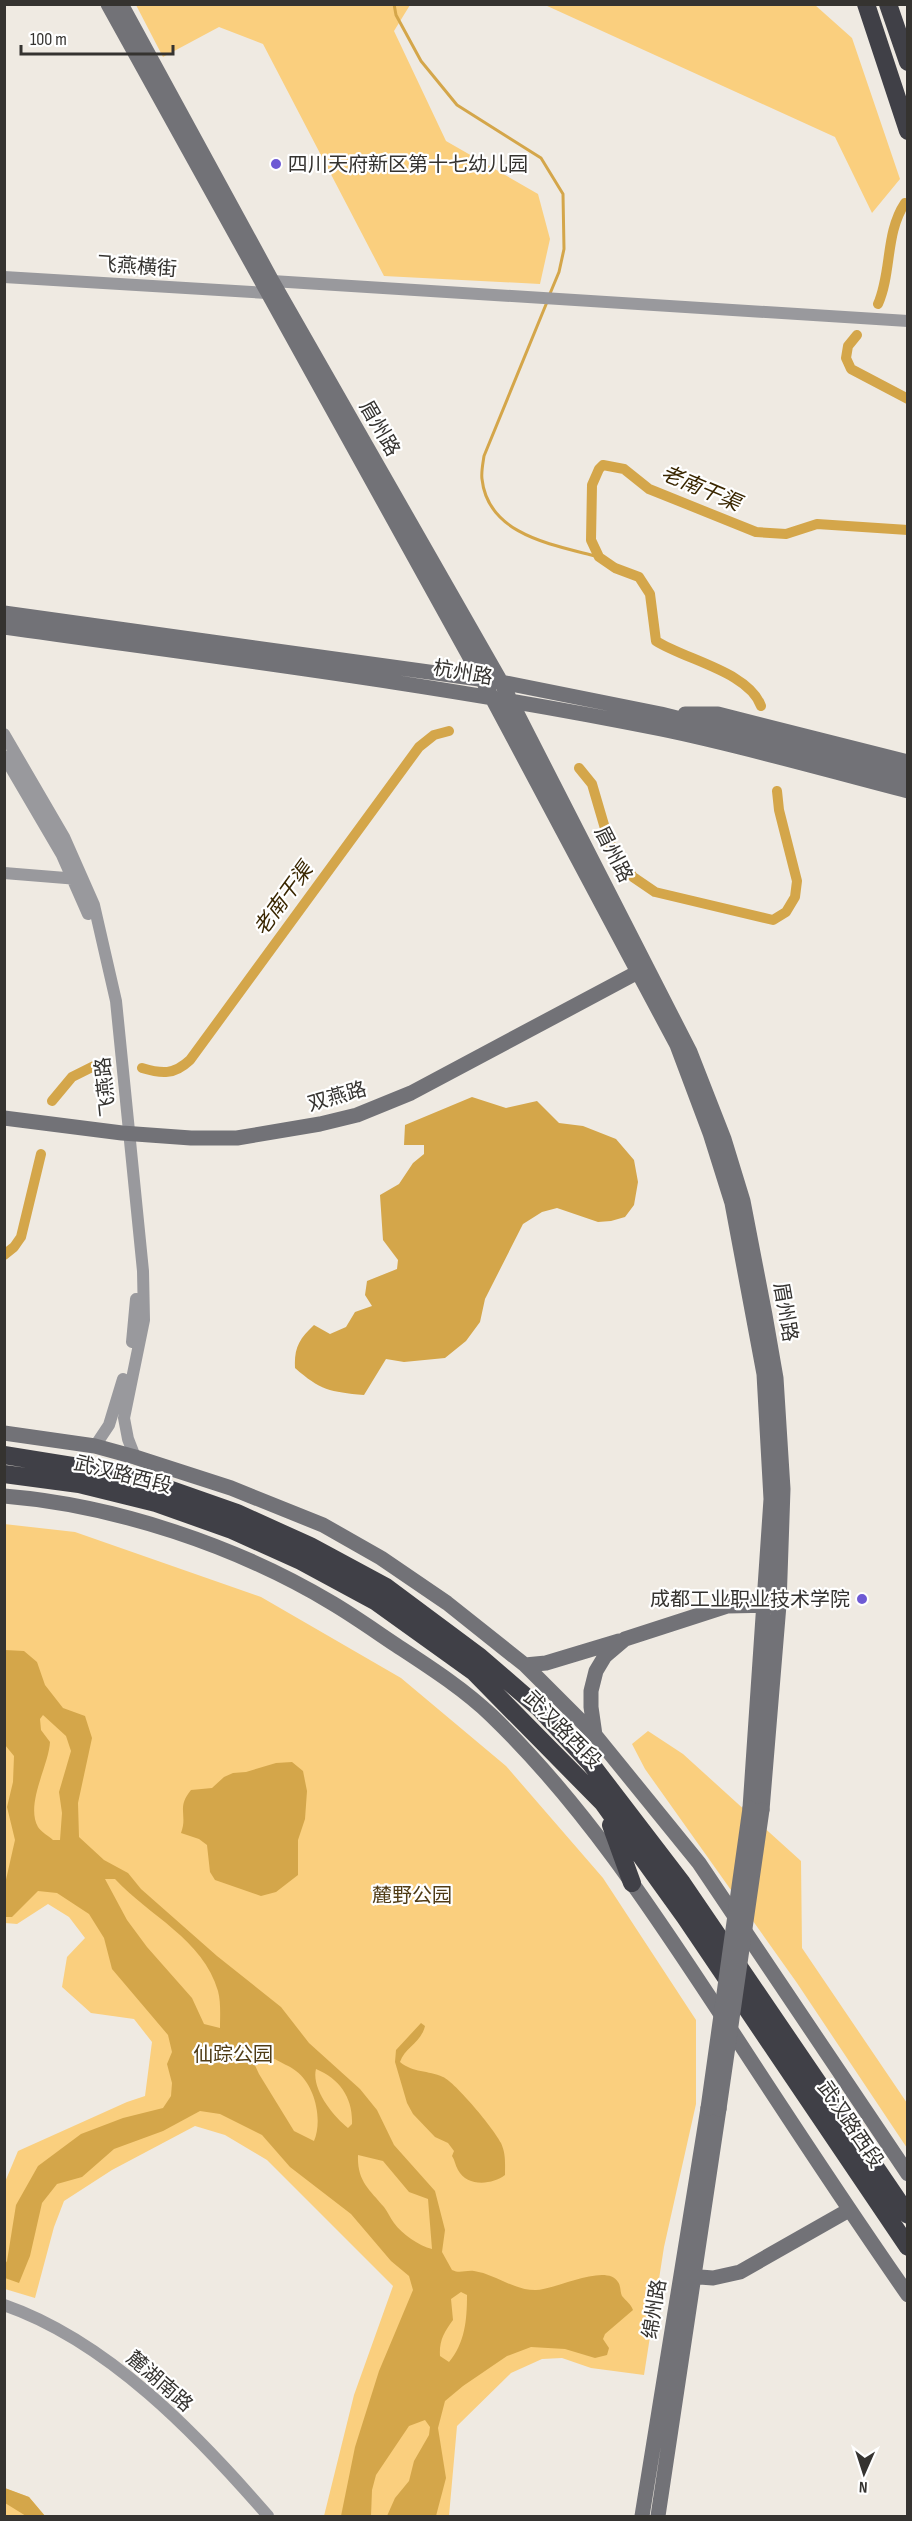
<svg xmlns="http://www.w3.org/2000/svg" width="912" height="2521" viewBox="0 0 912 2521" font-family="'Sofia Sans Condensed','Noto Sans SC',sans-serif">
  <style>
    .green { fill: #facf7e }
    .water { fill: #d4a64a; fill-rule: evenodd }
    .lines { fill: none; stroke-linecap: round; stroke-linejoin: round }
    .stream { stroke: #d4a64a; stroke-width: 3 }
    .canal { stroke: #d4a64a; stroke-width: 10 }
    .street { stroke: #99999d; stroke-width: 12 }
    .secondary { stroke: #727277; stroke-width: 15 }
    .highway { stroke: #404047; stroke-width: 18 }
    .secondary-bridge { stroke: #727277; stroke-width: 15 }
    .poi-dot { fill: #6e5ad4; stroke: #fff; stroke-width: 2 }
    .labels { text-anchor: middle; stroke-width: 4.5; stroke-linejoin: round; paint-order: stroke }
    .poi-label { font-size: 20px; fill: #353330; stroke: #fff; text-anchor: start }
    .street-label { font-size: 20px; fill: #353330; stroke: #fff }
    .park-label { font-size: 20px; fill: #503c16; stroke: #fff }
    .water-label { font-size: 21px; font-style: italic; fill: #3a2700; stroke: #fff }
  </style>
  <rect width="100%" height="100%" fill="#efeae2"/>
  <path class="green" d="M 136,5 L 410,5 L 394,31 L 446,141 L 538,194 L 550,239 L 540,284 L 384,276 L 263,44 L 219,27 L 163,57 Z
    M 545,5 L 815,5 L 852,38 L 900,179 L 872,213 L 835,137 Z
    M 4,1524 L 75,1532 L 261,1597 L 401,1678 L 506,1766 L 603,1878 L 696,2020 L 696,2104 L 664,2247 L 644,2375 L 591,2368 L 562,2358 L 542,2359 L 511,2373 L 457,2426 L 449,2516 L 324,2516 L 354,2395 L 393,2286 L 267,2160 L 225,2135 L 195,2126 L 112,2170 L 64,2201 L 54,2227 L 35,2298 L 5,2289 L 5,2182 L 18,2151 L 127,2102 L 145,2096 L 152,2042 L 134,2019 L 91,2013 L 62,1987 L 67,1957 L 85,1938 L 69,1917 L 48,1904 L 17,1924 L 5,1923 Z
    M 648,1731 L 683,1754 L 801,1861 L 802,1948 L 907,2103 L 907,2148 L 797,1983 L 645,1769 L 632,1744 Z
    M 4,2488 L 29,2497 L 45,2516 L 5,2516 Z"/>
  <path class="water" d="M 472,1097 L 506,1108 L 537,1101 L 559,1123 L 583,1126 L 616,1139 L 634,1160 L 638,1182 L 634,1205 L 625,1217 L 611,1221 L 598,1222 L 557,1208 L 542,1212 L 523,1224 L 485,1299 L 480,1322 L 466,1341 L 445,1358 L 404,1362 L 386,1359 L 364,1395 C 330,1392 320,1390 295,1368 C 294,1348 299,1339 314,1325 L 330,1334 L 346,1327 L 355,1312 L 372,1306 L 365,1295 L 367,1281 L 397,1269 L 398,1260 L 383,1240 L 380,1195 L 399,1184 L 413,1163 L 424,1154 L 424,1145 L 404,1145 L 405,1125 Z
    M 5,1650 L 24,1651 L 37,1662 L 45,1685 L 63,1708 L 85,1716 L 92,1738 L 78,1803 L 79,1837 L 104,1860 L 128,1873 L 141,1889 L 217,1956 L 281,2007 L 309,2043 L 360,2089 L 377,2110 L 394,2145 L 435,2191 L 445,2230 L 442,2252 L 452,2270 C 460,2274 465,2270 474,2271 C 495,2274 513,2290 535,2290 C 553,2291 606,2262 618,2282 C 621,2286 620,2292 622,2296 C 626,2301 631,2304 633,2310 L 605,2334 L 603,2339 L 609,2348 L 607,2355 L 595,2358 L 565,2349 L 531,2347 L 507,2356 L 463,2386 L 445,2401 L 438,2428 L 446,2478 L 436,2516 L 387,2516 L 395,2498 L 409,2481 L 414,2461 L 429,2435 L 430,2427 L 425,2420 L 409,2426 L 376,2475 L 372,2490 L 371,2516 L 341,2516 L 355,2447 L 379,2371 L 413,2290 L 409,2276 L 391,2261 L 351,2214 L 290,2167 L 262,2135 L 220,2114 L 200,2111 L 163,2131 L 114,2149 L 82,2177 L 57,2184 L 42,2203 L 30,2256 L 19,2283 L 5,2278 L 5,2264 L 7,2261 L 16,2205 L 38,2166 L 81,2134 L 123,2118 L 163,2108 L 171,2096 L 172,2083 L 167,2064 L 172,2052 L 168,2035 L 112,1969 L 104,1938 L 89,1914 L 57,1893 L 38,1891 L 12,1917 L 5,1917 L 5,1884 L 15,1840 L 7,1807 L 13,1782 L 14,1756 L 5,1745 ZM 43,1715 L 66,1736 L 71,1751 L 59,1792 L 62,1813 L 60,1840 L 53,1840 C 49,1836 41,1832 38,1827 C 25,1804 49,1765 50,1742 L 41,1730 L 40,1719 ZM 105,1879 L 115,1879 C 149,1916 203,1939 218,1991 C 221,2002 220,2017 220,2028 L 204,2024 L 192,1998 L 147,1947 L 127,1920 ZM 275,2059 C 281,2063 290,2066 296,2071 C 315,2085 323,2120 314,2141 L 294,2131 L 259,2074 L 253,2061 ZM 316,2069 C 340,2079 353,2098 352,2124 L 348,2128 C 333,2116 311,2089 316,2069 ZM 358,2155 L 383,2161 L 409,2192 L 428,2199 L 432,2249 C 419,2246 402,2234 394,2223 C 390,2218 388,2212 384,2207 C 369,2189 357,2181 358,2155 ZM 461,2292 L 467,2295 C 467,2320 465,2343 449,2362 L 440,2356 C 439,2341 444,2332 453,2320 L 451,2299 Z
    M 292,1762 L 303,1771 L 307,1791 L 305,1819 L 298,1840 L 298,1875 L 276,1892 L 261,1896 L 215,1880 L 210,1872 L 207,1845 L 199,1839 L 181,1833 C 188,1815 176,1808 191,1790 L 212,1788 L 224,1777 L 233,1773 L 246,1772 L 276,1763 Z
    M 421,2023 L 425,2026 C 421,2043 405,2047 400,2062 C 413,2073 428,2070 443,2077 C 455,2082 495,2130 501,2143 C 506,2154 505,2163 505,2175 C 492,2185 467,2187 458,2170 C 455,2165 455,2160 452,2156 L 454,2151 L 448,2143 L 435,2137 L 413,2114 L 407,2103 L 395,2062 L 396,2050 Z
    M 5,2488 L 29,2497 L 45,2516 L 26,2516 L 5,2503 Z"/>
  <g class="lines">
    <path class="stream" d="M 394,4 L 396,15 L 421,61 L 457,105 L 541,158 L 563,194 L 564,249 L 559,272 L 549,296
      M 547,302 L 484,456 C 483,463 481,472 482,479 C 488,536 555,545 599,557"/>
    <path class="canal" d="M 878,304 C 892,272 885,233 905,203
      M 857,335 L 848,346 L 846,358 L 851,369 L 908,399
      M 761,706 C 749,672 686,660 656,641 L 650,594 L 639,577 L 615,568 L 599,557 L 591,540 L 592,485 L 599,469 L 603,465 L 624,469 L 649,489 L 756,532 L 786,534 L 817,524 L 908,530
      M 579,768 L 592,784 L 609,842 L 633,877 L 655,892 L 773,920 L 786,912 L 795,897 L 797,881 L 779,810 L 777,791
      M 142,1068 C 162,1074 174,1075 190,1060 L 419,747 L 434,735 L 449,731
      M 52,1101 L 72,1077 L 96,1065
      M 4,1255 L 14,1247 L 21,1237 L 41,1154"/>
    <path class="street" d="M 4,277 L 267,293
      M 272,281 L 908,321
      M 4,734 L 64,837 L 94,905 L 116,1001 L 143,1271 L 144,1320 L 124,1418 L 128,1439 L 135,1457
      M 4,756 L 62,855 L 88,914
      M 4,873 L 78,879
      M 132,1342 L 136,1299
      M 95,1446 L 109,1425 L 123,1379
      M 4,2305 C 108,2341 198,2435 268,2516"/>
    <path class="secondary" d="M 108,4 L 482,679 L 638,972 L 677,1045 L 710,1133 L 732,1203 L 764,1374 L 771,1499 L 750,1808
      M 121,4 L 272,281 L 501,682 L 690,1052 L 724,1139 L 743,1201 L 765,1315 L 776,1378 L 783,1489 L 779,1605 L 762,1810
      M 4,613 L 501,682 L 661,714 L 908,776
      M 4,627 C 224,658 444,685 661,729 C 744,746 826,770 908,791
      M 685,714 L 718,714 L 908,762
      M 4,1118 L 122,1133 L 191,1138 L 237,1138 L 320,1124 L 357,1115 L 411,1093 L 638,972 L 647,969
      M 4,1433 L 95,1446 L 135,1457 L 231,1488 L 323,1525 L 381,1558 L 447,1603 L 525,1665 L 595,1735 L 699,1863 L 908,2174
      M 4,1496 C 115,1505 237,1546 332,1603 C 354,1616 375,1631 396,1645 C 428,1666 464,1689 492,1716 C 583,1804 653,1911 722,2016 C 783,2110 844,2203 908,2295
      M 525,1665 L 546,1663 L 619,1641
      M 595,1735 L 591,1707 L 591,1691 L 596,1671 L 605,1656 L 625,1639 L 727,1606 L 773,1605
      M 687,2276 L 713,2278 L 740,2272 L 849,2210
      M 642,2516 L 708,2108
      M 658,2516 L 719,2109"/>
    <path class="highway" d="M 866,4 L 908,131
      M 888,4 L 908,62
      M 4,1455 L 91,1469 L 160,1486 L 237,1513 L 310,1546 L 386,1587 L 480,1657 L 539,1708 L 591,1764 L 682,1883 L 908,2215
      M 4,1474 L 79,1484 L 156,1503 L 232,1530 L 301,1561 L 375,1601 L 474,1672 L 603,1803 L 685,1917 L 908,2247
      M 611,1825 L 632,1883"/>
    <path class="secondary-bridge" d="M 708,2108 L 750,1808
      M 719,2109 L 762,1810"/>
  </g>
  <g class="poi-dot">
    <circle cx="276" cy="164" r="6"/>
    <circle cx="862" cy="1599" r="6"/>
  </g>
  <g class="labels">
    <g class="poi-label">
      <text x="288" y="171">四川天府新区第十七幼儿园</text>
      <text x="850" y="1606" text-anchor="end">成都工业职业技术学院</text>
    </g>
    <g class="street-label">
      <text transform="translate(137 266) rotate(4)" y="7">飞燕横街</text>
      <text transform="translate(380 428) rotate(60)" y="7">眉州路</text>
      <text transform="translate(463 672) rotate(10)" y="7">杭州路</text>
      <text transform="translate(614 854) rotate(63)" y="7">眉州路</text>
      <text transform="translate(105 1087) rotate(-96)" y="7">飞燕路</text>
      <text transform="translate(337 1096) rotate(-16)" y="7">双燕路</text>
      <text transform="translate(786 1312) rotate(80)" y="7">眉州路</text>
      <text transform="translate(123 1474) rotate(14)" y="7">武汉路西段</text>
      <text transform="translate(563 1729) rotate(45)" y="7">武汉路西段</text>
      <text transform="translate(851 2124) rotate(56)" y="7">武汉路西段</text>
      <text transform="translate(654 2309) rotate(-81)" y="7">绵州路</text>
      <text transform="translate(160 2381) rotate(41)" y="7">麓湖南路</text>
    </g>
    <g class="park-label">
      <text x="412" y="1902">麓野公园</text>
      <text x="233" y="2061">仙踪公园</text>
    </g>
    <g class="water-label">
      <text transform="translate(701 488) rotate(23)" y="7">老南干渠</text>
      <text transform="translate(283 899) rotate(-54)" y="7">老南干渠</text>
    </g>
  </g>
  <rect width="912" height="2521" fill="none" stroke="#353330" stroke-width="12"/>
  <g transform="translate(864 2473) rotate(183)" stroke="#ffffff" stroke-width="4.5" paint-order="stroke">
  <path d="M0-4.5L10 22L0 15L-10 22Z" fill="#353330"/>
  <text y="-9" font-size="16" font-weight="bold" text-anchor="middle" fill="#353330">N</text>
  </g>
  <path d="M21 45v9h152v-9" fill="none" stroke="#353330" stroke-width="3"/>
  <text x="30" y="45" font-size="18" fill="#353330" stroke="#ffffff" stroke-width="4.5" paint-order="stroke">100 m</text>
</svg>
